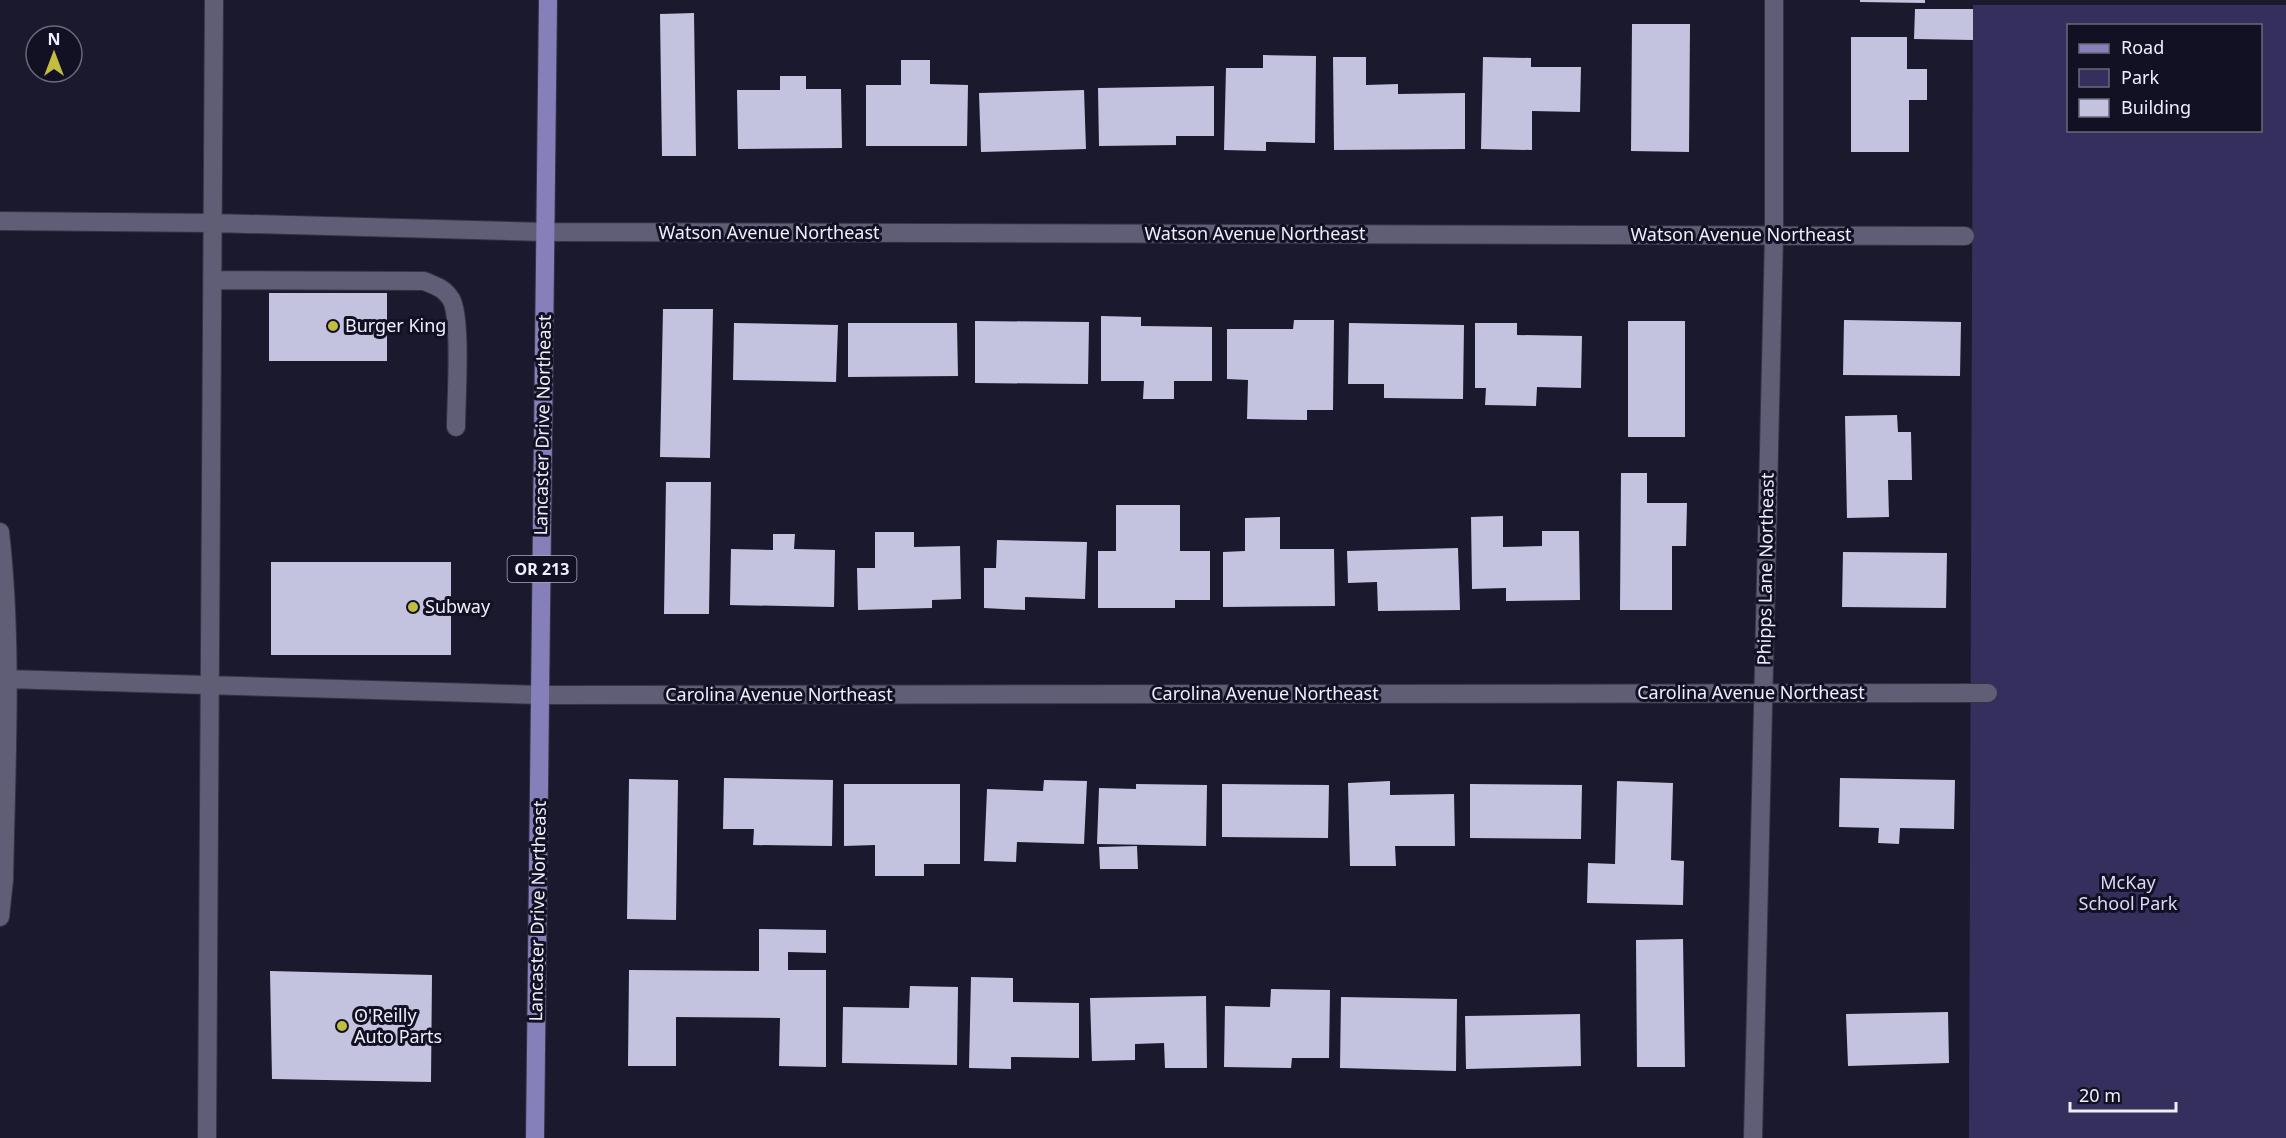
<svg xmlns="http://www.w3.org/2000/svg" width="2286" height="1138" viewBox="0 0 2286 1138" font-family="'Noto Sans',sans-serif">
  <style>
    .green { fill: #352f5d; fill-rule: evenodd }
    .building { fill: #c4c3df }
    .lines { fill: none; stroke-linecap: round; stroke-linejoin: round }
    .minor-casing { stroke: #353343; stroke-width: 20 }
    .major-casing { stroke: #353343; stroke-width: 20 }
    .minor { stroke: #605e77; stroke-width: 18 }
    .major { stroke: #857fba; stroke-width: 18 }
    .poi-dot { fill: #c1bd3f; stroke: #121023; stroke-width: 2 }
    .labels { text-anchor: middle; stroke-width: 6; stroke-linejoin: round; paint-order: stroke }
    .shield { fill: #121023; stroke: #adabbc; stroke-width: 1.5 }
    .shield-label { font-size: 16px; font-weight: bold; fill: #efeefd }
    .street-label { font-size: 18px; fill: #efeefd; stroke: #121023 }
    .poi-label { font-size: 18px; fill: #efeefd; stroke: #121023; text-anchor: start }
    .park-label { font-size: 18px; fill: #dcdafc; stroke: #121023 }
  </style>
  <rect width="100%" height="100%" fill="#1b192d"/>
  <path class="green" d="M 1973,5 L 2286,5 L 2286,1138 L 1969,1138 ZM 2068,26 L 2260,26 L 2260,130 L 2068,130 Z"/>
  <path class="building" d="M 1860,0 L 1925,0 L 1925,3 L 1860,2 Z
    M 1915,9 L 1973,9 L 1973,40 L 1914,39 Z
    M 694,13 L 696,156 L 662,156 L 660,14 Z
    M 1632,24 L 1690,24 L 1689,152 L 1631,151 Z
    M 1851,37 L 1907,37 L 1907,69 L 1927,69 L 1927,100 L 1909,100 L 1909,152 L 1851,152 Z
    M 1263,55 L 1316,56 L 1315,143 L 1266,142 L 1266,151 L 1224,150 L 1226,68 L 1263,68 Z
    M 1333,57 L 1366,57 L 1366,85 L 1398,84 L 1398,94 L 1465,93 L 1465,149 L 1334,150 Z
    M 1483,57 L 1531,58 L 1531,67 L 1581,67 L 1580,112 L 1532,111 L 1532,150 L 1481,149 Z
    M 901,60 L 930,60 L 930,84 L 968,85 L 967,146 L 866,146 L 866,85 L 901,85 Z
    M 780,76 L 806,76 L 806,89 L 841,89 L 842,148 L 738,149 L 737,90 L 780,90 Z
    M 1214,86 L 1214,136 L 1176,136 L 1176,145 L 1099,146 L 1098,88 Z
    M 1084,90 L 1086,149 L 981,152 L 979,93 Z
    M 269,293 L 387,293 L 387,361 L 269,361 Z
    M 663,309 L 713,309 L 710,458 L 660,457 Z
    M 1101,316 L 1141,317 L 1141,326 L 1212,327 L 1212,381 L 1174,381 L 1174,399 L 1143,399 L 1144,381 L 1101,381 Z
    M 1294,320 L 1334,320 L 1333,410 L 1307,410 L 1307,420 L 1247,419 L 1248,380 L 1227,379 L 1227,329 L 1293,329 Z
    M 1844,320 L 1961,322 L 1960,376 L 1843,375 Z
    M 975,321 L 1089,322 L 1088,384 L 975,383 Z
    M 1628,321 L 1685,321 L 1685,437 L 1628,437 Z
    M 734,323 L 838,325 L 836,382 L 733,380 Z
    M 848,323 L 957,323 L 958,376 L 848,377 Z
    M 1349,323 L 1464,325 L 1463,399 L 1384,398 L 1384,384 L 1348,384 Z
    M 1475,323 L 1517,323 L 1517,335 L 1582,336 L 1581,388 L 1537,387 L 1536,406 L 1485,405 L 1486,388 L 1475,388 Z
    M 1897,415 L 1898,432 L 1911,432 L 1912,480 L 1888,480 L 1889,517 L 1847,518 L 1845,416 Z
    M 1621,473 L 1647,473 L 1647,503 L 1687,503 L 1686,546 L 1672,546 L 1672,610 L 1620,610 Z
    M 666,482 L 711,482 L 709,614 L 664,614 Z
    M 1116,505 L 1180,505 L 1180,551 L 1210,551 L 1210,600 L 1175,600 L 1175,608 L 1098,608 L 1098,551 L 1116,551 Z
    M 1503,516 L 1503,547 L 1542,546 L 1542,531 L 1579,531 L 1580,600 L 1506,601 L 1506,588 L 1472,589 L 1471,517 Z
    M 1280,517 L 1280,549 L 1334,549 L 1335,606 L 1223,607 L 1223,552 L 1245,551 L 1245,518 Z
    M 875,532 L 914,532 L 914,547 L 960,546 L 961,599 L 932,600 L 932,608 L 858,610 L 857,568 L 875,568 Z
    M 773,534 L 795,534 L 794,549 L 835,550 L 834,607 L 730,605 L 731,549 L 773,550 Z
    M 997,540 L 1087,542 L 1085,599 L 1025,597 L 1025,610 L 984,608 L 984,568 L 996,568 Z
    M 1458,548 L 1460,610 L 1378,611 L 1377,582 L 1348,583 L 1347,551 Z
    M 1843,552 L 1947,553 L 1946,608 L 1842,607 Z
    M 271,562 L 451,562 L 451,655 L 271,655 Z
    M 724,778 L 833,780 L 832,846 L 753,845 L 754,829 L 723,829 Z
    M 1840,778 L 1955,780 L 1954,829 L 1900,828 L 1899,844 L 1878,843 L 1879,828 L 1839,827 Z
    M 629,779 L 678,780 L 676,920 L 627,919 Z
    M 1044,780 L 1087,781 L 1084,844 L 1017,842 L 1016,862 L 984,861 L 987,789 L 1043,791 Z
    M 1390,781 L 1390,795 L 1454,794 L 1455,846 L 1395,846 L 1396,866 L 1350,866 L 1348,783 Z
    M 1617,781 L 1673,783 L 1671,860 L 1684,861 L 1683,905 L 1587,903 L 1588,863 L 1615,864 Z
    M 844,784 L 960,784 L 960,864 L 924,864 L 924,876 L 875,876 L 875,845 L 844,846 Z
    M 1136,784 L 1207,785 L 1206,846 L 1097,844 L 1099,788 L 1136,789 Z
    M 1222,784 L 1329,785 L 1328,838 L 1222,837 Z
    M 1470,784 L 1582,785 L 1581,839 L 1470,838 Z
    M 1137,846 L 1138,869 L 1100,869 L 1099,847 Z
    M 759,929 L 826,930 L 826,953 L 788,952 L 788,970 L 826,970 L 826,1067 L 779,1066 L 780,1018 L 676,1017 L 676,1066 L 628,1066 L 629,970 L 759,971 Z
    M 1683,939 L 1685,1067 L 1637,1067 L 1636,940 Z
    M 270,971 L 432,975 L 431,1082 L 272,1079 Z
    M 971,977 L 1013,978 L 1013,1002 L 1079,1003 L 1079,1058 L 1011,1057 L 1011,1069 L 969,1068 Z
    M 910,986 L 958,987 L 957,1065 L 842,1063 L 843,1007 L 909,1008 Z
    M 1271,989 L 1330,990 L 1329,1058 L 1292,1058 L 1291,1068 L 1224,1067 L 1225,1006 L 1270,1007 Z
    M 1206,996 L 1207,1068 L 1165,1068 L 1164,1043 L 1135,1044 L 1135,1060 L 1092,1061 L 1090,998 Z
    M 1341,997 L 1457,999 L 1456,1071 L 1340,1068 Z
    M 1948,1012 L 1949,1063 L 1848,1066 L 1846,1014 Z
    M 1580,1014 L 1581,1066 L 1466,1069 L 1465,1016 Z"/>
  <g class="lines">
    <defs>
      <path id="minor" d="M 0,221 L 213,223 L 545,232 L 1965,236
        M 212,280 L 424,281 C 436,286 444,288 451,299 C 462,318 456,401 456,427
        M 0,532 C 13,645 6,766 4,880 L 0,917
        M 7,679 L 541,695 L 1988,693
        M 207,1138 L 214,0
        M 1753,1138 L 1774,235 L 1774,0"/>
      <path id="major" d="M 535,1138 L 548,0"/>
    </defs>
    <use href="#minor" class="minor-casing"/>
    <use href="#major" class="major-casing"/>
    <use href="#minor" class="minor"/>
    <use href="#major" class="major"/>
  </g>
  <g class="poi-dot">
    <circle cx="333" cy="326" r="6"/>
    <circle cx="413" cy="607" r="6"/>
    <circle cx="342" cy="1026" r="6"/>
  </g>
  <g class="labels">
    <rect class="shield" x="507.5" y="556" width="69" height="26" rx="4.5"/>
    <g class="shield-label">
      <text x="542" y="575">OR 213</text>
    </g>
    <g class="street-label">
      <text x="769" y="239">Watson Avenue Northeast</text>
      <text x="1255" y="240">Watson Avenue Northeast</text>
      <text x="1741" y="241">Watson Avenue Northeast</text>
      <text transform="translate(543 425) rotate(-89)" y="6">Lancaster Drive Northeast</text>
      <text transform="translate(1766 569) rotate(-89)" y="6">Phipps Lane Northeast</text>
      <text x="1751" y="699">Carolina Avenue Northeast</text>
      <text x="1265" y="700">Carolina Avenue Northeast</text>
      <text x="779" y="701">Carolina Avenue Northeast</text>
      <text transform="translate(538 911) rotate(-89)" y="6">Lancaster Drive Northeast</text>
    </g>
    <g class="poi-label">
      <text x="345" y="332">Burger King</text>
      <text x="425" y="613">Subway</text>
      <text x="354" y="1022">O'Reilly<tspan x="354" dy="21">Auto Parts</tspan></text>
    </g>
    <g class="park-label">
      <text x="2128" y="889">McKay<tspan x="2128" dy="21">School Park</tspan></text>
    </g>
  </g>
  <rect x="2067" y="24" width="195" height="108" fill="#121023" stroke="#6a697a" stroke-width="1.5"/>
  <rect x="2079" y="44" width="30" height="9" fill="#857fba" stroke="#6a697a" stroke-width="1.5"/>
  <text x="2121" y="54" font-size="18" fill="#efeefd">Road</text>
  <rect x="2079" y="69" width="30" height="18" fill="#352f5d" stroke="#6a697a" stroke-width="1.5"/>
  <text x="2121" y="84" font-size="18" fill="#efeefd">Park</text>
  <rect x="2079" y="99" width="30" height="18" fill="#c4c3df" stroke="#6a697a" stroke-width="1.5"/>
  <text x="2121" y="114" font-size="18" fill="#efeefd">Building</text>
  <g transform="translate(54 54)"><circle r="28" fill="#121023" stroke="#6a697a" stroke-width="1.5"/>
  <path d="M0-4.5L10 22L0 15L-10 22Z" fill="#c1bd3f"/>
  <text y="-9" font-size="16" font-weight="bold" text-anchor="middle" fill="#efeefd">N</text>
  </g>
  <path d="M2070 1102v9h106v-9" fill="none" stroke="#efeefd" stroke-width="3"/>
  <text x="2079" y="1102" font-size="18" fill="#efeefd" stroke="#121023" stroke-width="4.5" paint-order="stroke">20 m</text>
</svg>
